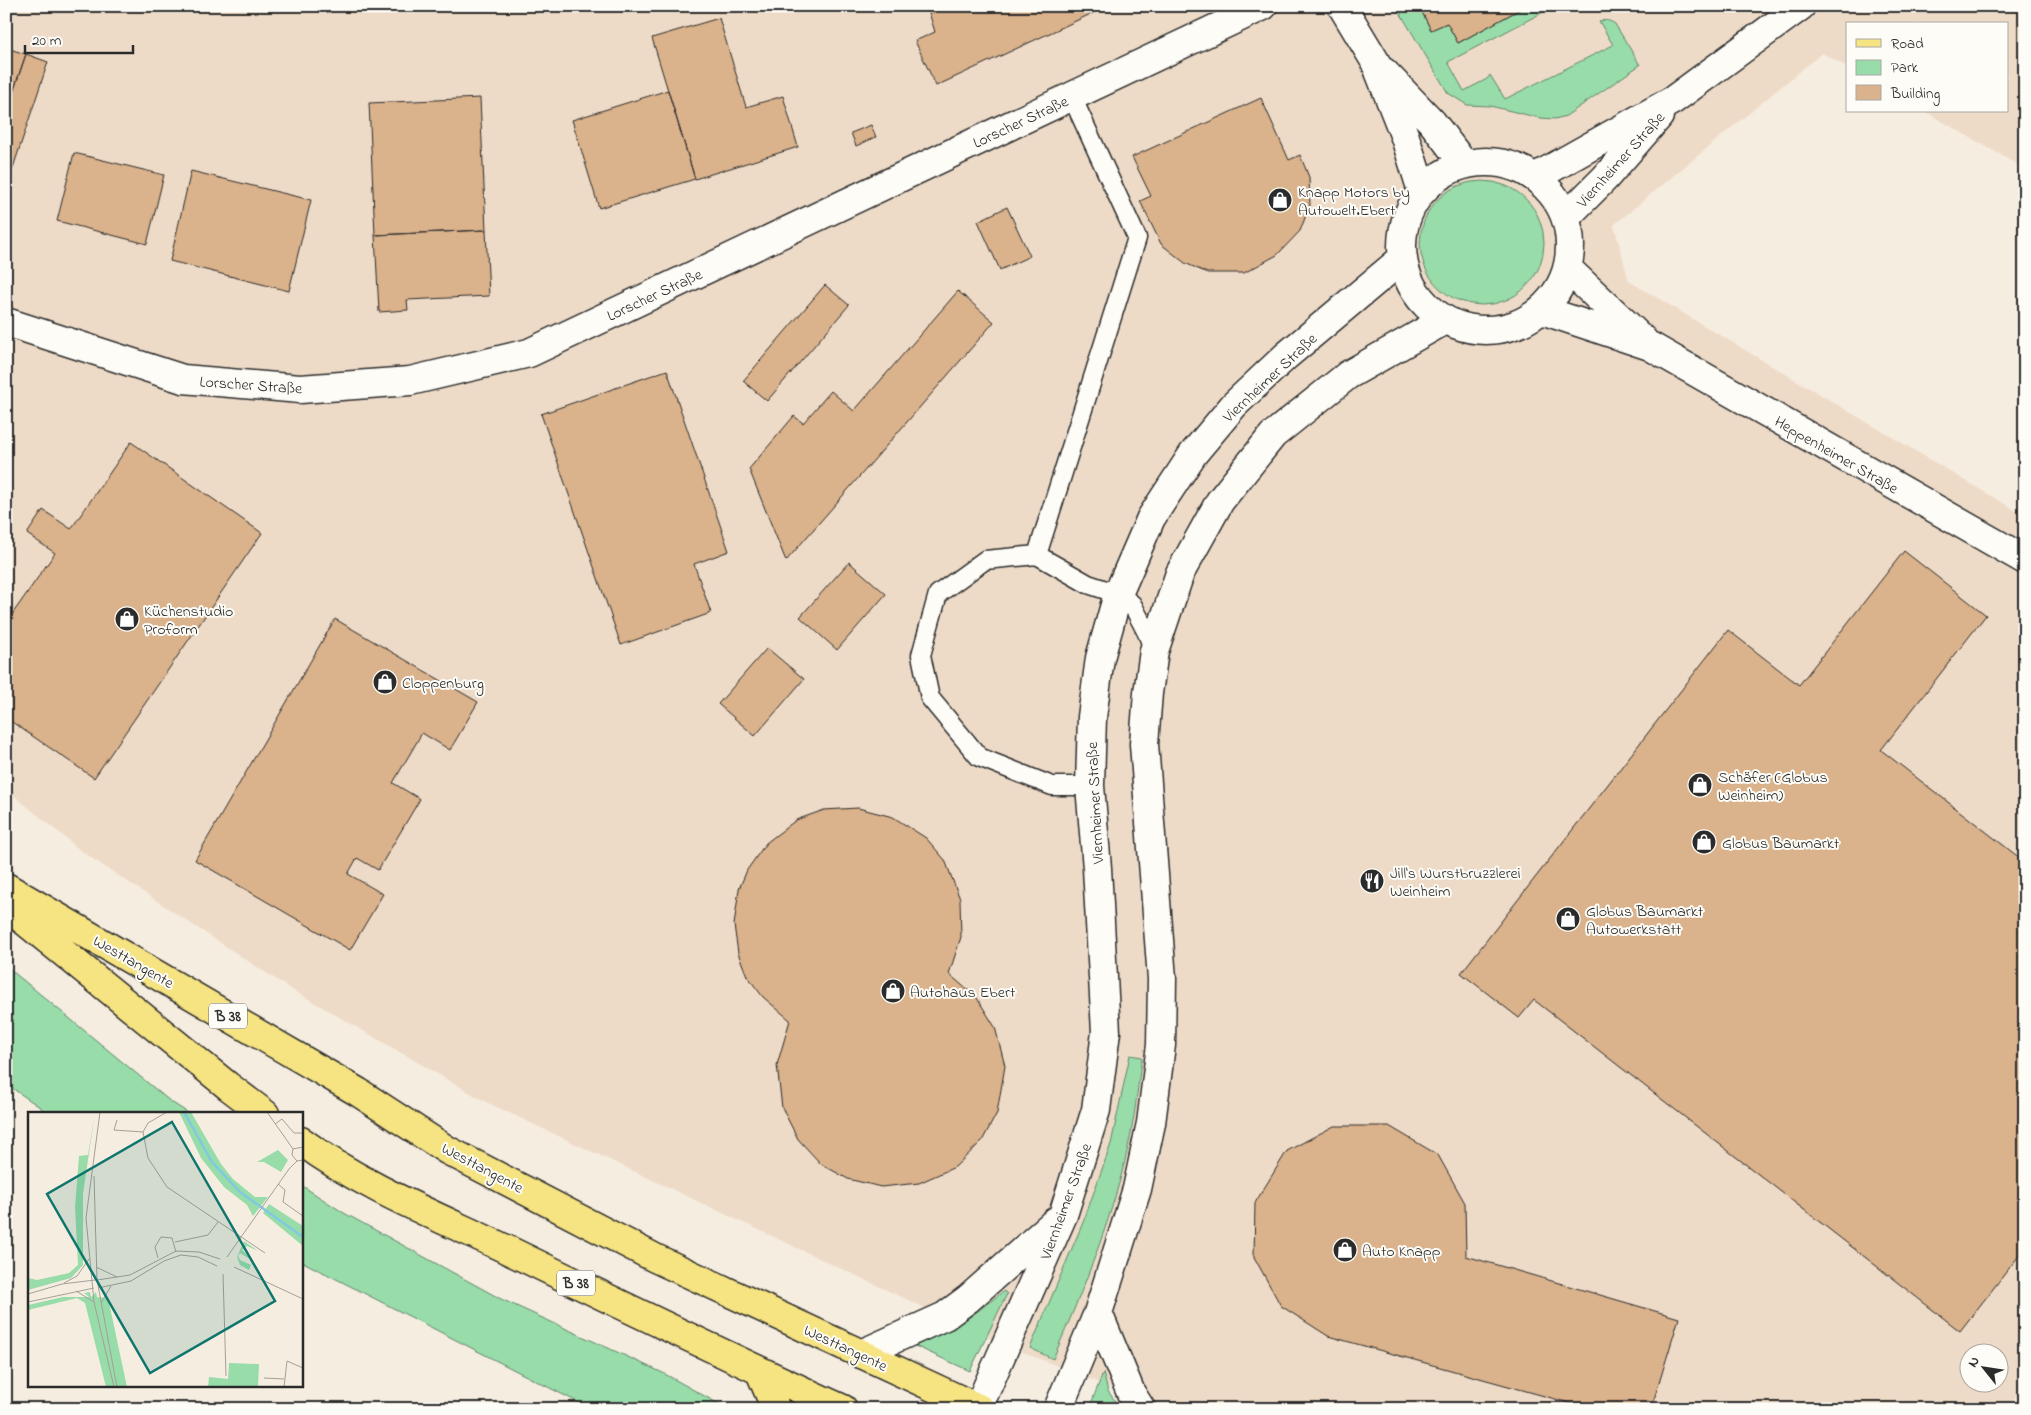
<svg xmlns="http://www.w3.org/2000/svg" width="2031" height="1415" viewBox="0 0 2031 1415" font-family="'Indie Flower',sans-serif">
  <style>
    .built { fill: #eedbc7; fill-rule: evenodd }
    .green { fill: #97dca9; stroke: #61846a }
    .building { fill: #dab28b; stroke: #2b2b2b }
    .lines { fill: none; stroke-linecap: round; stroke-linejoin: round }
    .lane-casing { stroke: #2b2b2b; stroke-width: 21 }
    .street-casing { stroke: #2b2b2b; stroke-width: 31 }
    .primary-casing { stroke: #2b2b2b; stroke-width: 31 }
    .lane { stroke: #fdfcf7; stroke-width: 18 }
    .street { stroke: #fdfcf7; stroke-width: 28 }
    .primary { stroke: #f6e381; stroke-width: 28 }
    .labels { text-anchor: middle; stroke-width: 4; stroke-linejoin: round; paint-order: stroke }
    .shield { fill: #fdfcf7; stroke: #6a6a68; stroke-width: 1 }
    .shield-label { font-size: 15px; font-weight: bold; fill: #2b2b2b }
    .street-label { font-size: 16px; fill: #2b2b2b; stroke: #fdfcf7 }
    .poi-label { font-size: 16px; fill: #2b2b2b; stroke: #fdfcf7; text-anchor: start }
    .inset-river { fill: none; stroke: #80c9e0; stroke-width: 2.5 }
    .inset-road { fill: none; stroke: #a59f98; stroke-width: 1 }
    .view { fill: #0f766e; fill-opacity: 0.15; stroke: #0f766e; stroke-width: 2.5 }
    .inset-edge { fill: none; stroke: #2b2b2b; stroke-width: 2.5 }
  </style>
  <rect width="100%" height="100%" fill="#f6ede1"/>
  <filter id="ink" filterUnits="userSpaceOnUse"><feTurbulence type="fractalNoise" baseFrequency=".02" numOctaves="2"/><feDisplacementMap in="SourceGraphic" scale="10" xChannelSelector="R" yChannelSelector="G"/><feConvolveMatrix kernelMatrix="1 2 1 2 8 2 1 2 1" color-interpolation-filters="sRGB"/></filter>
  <g filter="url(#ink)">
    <path class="built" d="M 6,6 L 304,6 L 414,14 L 465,6 L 2025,6 L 2025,169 L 1924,111 L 2007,111 L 2007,24 L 1847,24 L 1847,67 L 1822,53 L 1614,225 L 1629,281 L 2025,516 L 2025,1385 L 2007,1409 L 1164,1409 L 995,1341 L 486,1102 L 289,988 L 99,863 L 80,850 L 6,789 ZM 1968,1352 L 1998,1352 L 1998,1382 L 1968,1382 Z"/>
    <path class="green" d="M 1396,6 L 1419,6 L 1431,30 L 1447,23 L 1458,43 L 1526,6 L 1555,6 L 1448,62 L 1464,91 L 1487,79 L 1490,75 L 1505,99 L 1613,45 L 1599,21 C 1606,20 1609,20 1615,24 L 1640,65 L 1566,116 L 1555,119 L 1540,118 L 1490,106 L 1467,105 L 1448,93 Z
      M1420 243a62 62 0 1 1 124 0a62 62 0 1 1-124 0Z
      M 6,966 L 171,1102 L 190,1114 L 50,1114 L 6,1084 Z
      M 1130,1055 L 1142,1057 C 1138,1083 1136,1108 1131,1133 C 1116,1211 1084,1287 1053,1359 L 1030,1348 L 1084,1220 L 1111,1144 Z
      M 301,1185 L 344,1213 L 501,1299 L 663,1373 L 728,1409 L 591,1409 L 301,1261 Z
      M 1004,1291 L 1007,1294 L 970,1371 L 915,1346 L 967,1319 Z
      M 1103,1373 L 1108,1391 L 1121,1409 L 1089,1409 Z"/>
    <path class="building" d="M 927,6 L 1108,6 L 936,86 L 915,41 L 935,32 Z
      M 1419,6 L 1526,6 L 1458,43 L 1447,23 L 1431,30 Z
      M 719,18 L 746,107 L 783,96 L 798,147 L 695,179 L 652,38 Z
      M 6,48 L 26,54 L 9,104 L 6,103 Z
      M 26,54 L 48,62 L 6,189 L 6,103 L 9,104 Z
      M 668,90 L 695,179 L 599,208 L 572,120 Z
      M 480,98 L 486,230 L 375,235 L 369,103 Z
      M 1261,98 L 1289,160 L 1300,155 L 1309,177 L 1310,205 L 1300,231 L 1277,255 L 1244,273 L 1207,273 L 1185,263 L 1161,244 L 1140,201 L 1151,196 L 1132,157 Z
      M 871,125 L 876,137 L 856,146 L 851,133 Z
      M 74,153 L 164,175 L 147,244 L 57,221 Z
      M 191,171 L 311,200 L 289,291 L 170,261 Z
      M 1007,207 L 1030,256 L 1000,270 L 978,221 Z
      M 486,230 L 489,296 L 407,300 L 408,310 L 379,312 L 375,235 Z
      M 825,285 L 849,305 L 767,401 L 743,381 Z
      M 958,291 L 994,322 L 786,561 L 749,469 L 794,416 L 803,423 L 831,391 L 854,411 Z
      M 667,370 L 729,551 L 694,564 L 711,613 L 621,645 L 541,414 Z
      M 131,442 L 262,533 L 94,778 L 6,718 L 6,623 L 55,553 L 27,534 L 43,510 L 71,529 Z
      M 1904,551 L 1986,615 L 1881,750 L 2025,862 L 2025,1248 L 1960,1331 L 1534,1000 L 1519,1018 L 1461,973 L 1728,630 L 1799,685 Z
      M 849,562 L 886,594 L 837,650 L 800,617 Z
      M 335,619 L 478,702 L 450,750 L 422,733 L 393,783 L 420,799 L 378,870 L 357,858 L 348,874 L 383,894 L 350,950 L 195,860 Z
      M 767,648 L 804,679 L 755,736 L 718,704 Z
      M 858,808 L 893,817 L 926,838 L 945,860 L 960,899 L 961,937 L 949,974 L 977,998 L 995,1027 L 1005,1066 L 997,1113 L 982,1141 L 955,1167 L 919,1183 L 881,1187 L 848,1179 L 821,1164 L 798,1139 L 782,1108 L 777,1065 L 790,1020 L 763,997 L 747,976 L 738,953 L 734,925 L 739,889 L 747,870 L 766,843 L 796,820 L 824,810 Z
      M 1334,1126 L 1389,1126 L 1438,1155 L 1465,1203 L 1466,1256 L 1679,1318 L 1651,1409 L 1591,1409 L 1328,1336 L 1281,1306 L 1254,1257 L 1255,1203 L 1287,1151 Z"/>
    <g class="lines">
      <defs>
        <path id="lane" d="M 1037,555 L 1137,238 L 1072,97
          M 1090,786 L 1052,786 L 979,757 L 930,698 L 921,655 L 938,594 L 985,560 L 1037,555 L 1088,584 L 1118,594 L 1132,604 L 1147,633 L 1154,651"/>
        <path id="street" d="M 1342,6 L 1375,61 L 1405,137 L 1422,191
          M 1384,72 L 1432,122 L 1464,164
          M1402 246a84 84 0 1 1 168 0a84 84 0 1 1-168 0Z
          M 1536,177 L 1673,100 L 1801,6
          M 1566,217 L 1605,178 L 1659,116
          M 1568,269 L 1643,340
          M 1542,310 L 1650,346 L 2025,560
          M 6,322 L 183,379 L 300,389 L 410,381 L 529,353 L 1263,6
          M 1098,1313 L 1131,1393 L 1141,1409
          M 861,1354 L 945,1316 L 968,1299 L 1056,1221
          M 978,1408 L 1063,1215 L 1096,1110 L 1106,1032 L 1097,868 L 1090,786 L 1092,717 L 1100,658 L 1118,594 L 1151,518 L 1193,454 L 1234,405 L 1286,356 L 1403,258
          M 1058,1409 L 1098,1313 L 1137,1189 L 1151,1123 L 1161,1045 L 1162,979 L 1144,744 L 1148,693 L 1154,651 L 1180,573 L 1220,501 L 1273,435 L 1348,375 L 1445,320"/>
        <path id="primary" d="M 6,887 L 358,1092 L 447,1150 L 655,1258 L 980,1409
          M 6,906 L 228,1086 L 265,1114
          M 301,1141 C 363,1187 439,1217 508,1250 C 619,1304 730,1358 843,1409
          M 760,1372 L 776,1409"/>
      </defs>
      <use href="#lane" class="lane-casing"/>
      <use href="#street" class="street-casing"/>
      <use href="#primary" class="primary-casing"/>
      <use href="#lane" class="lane"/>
      <use href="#street" class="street"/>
      <use href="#primary" class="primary"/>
    </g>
  </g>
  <defs>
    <symbol id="shop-disc" viewBox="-11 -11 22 22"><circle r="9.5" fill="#2b2b2b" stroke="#fdfcf7"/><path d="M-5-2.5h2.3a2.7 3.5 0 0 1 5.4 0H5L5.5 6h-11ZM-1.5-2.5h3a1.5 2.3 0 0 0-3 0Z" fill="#fff"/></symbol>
    <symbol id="restaurant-disc" viewBox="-11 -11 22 22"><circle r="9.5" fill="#2b2b2b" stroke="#fdfcf7"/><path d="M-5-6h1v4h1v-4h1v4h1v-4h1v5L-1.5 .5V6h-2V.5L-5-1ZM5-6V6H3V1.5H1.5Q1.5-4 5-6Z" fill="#fff"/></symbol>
  </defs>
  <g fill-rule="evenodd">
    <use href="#shop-disc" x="1266" y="186" width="28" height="28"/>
    <use href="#shop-disc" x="113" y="605" width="28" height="28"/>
    <use href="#shop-disc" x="371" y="668" width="28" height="28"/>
    <use href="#shop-disc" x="1686" y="771" width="28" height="28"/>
    <use href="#shop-disc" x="1690" y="828" width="28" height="28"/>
    <use href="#restaurant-disc" x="1358" y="867" width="28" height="28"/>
    <use href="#shop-disc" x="1554" y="905" width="28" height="28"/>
    <use href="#shop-disc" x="879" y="977" width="28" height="28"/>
    <use href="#shop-disc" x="1331" y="1236" width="28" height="28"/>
  </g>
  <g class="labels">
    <g class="shield">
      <rect x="209" y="1003.5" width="38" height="25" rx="4"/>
      <rect x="557" y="1270.5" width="38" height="25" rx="4"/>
    </g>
    <g class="shield-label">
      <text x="228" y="1021">B 38</text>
      <text x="576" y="1288">B 38</text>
    </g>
    <g class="street-label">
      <text transform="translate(1020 121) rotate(-25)" y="6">Lorscher Straße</text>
      <text transform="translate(1620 159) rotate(-48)" y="6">Viernheimer Straße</text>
      <text transform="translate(654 294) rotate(-25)" y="6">Lorscher Straße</text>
      <text transform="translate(1269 377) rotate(-43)" y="6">Viernheimer Straße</text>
      <text transform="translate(251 384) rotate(4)" y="6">Lorscher Straße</text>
      <text transform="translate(1837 454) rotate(30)" y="6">Heppenheimer Straße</text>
      <text transform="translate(1094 803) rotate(-93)" y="6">Viernheimer Straße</text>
      <text transform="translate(134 961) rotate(30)" y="6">Westtangente</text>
      <text transform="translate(483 1167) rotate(28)" y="6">Westtangente</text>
      <text transform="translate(1065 1201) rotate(-70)" y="6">Viernheimer Straße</text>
      <text transform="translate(846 1347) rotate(25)" y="6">Westtangente</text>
    </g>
    <g class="poi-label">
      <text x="1298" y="197">Knapp Motors by<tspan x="1298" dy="18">Autowelt.Ebert</tspan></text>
      <text x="144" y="616">Küchenstudio<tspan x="144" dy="18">Proform</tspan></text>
      <text x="402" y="688">Cloppenburg</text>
      <text x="1718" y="782">Schäfer (Globus<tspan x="1718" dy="18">Weinheim)</tspan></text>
      <text x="1722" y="848">Globus Baumarkt</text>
      <text x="1390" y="878">Jill's Wurstbruzzlerei<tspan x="1390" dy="18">Weinheim</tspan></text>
      <text x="1586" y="916">Globus Baumarkt<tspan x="1586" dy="18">Autowerkstatt</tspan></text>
      <text x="910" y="997">Autohaus Ebert</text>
      <text x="1362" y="1256">Auto Knapp</text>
    </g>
  </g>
  <g transform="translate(28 1112)">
    <rect width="275" height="275" fill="#f6ede1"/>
    <path d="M 67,0 L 55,82 L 55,153 L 43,166 L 0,178 L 0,166 L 9,168 L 41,161 L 50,153 L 47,95 L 51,44 L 60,43 ZM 151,0 L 163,0 L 193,52 L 205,67 L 227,85 L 240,85 L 225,104 L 219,93 L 196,75 L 173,46 ZM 250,38 L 260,48 L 253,60 L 236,50 L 229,50 ZM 241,92 L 275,114 L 275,134 L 235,101 ZM 216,129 L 230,139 L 219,134 L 214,138 L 225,149 L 212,141 L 210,144 L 212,148 L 223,153 L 221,158 L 212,153 L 209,145 ZM 62,180 L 63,185 L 68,180 L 69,185 L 80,186 L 99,275 L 78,275 L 57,191 L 49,186 L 0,198 L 0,193 L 35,185 L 61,185 L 56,181 ZM 201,251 L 231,252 L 230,275 L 180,275 L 181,265 L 200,267 Z" fill="#97dca9"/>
    <path class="inset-river" d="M 156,0 L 184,50 L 212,80 L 275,125"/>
    <path class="inset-road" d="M 72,0 L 58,106 L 66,190 L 86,275M 239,0 L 265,37M 89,8 L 86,18 L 115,20M 247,12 L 254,7 L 266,21 L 275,21M 115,20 L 120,46 L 139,75 L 237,141M 115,20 L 120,11 L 139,0M 269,49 L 264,43 L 265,37 L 275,35M 66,64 L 69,168 L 89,275M 250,72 L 257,78 L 255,90 L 275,104M 147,130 L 180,123 L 190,110M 199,145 L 261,57 L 269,49 L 275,48M 130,146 L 127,135 L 133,125 L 144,126 L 148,140M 68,155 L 89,165M 206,155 L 275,187M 195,162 L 198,264M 69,168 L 102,163 L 148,139 L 171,140 L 192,147M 36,171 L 49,164 L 61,147M 70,176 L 103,169 L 136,149 L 153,143 L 170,145 L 189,154M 48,179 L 66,190M 0,182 L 34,172 L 67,168M 0,190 L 66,176M 73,191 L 83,174M 236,266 L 256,267M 256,275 L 259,249 L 275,256"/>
    <path class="view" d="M 144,10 L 247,189 L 122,261 L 19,82 Z"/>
    <rect width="275" height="275" class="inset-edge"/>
  </g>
  <rect width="2031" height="1415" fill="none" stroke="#fdfcf7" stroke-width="25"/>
  <rect x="12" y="12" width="2006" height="1390" fill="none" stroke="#2b2b2b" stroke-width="2" filter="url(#ink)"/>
  <rect x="1846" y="22" width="162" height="90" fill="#fdfcf7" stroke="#a9a8a5"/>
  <rect x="1856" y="39" width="25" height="8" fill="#f6e381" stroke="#a9a8a5"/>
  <text x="1891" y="48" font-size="15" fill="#2b2b2b">Road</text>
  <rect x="1856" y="60" width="25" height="15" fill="#97dca9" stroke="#a9a8a5"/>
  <text x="1891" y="72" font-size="15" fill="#2b2b2b">Park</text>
  <rect x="1856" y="85" width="25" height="15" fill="#dab28b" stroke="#a9a8a5"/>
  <text x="1891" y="98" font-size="15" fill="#2b2b2b">Building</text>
  <g transform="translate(1984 1368) rotate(300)"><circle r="24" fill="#fdfcf7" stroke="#a9a8a5"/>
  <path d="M0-4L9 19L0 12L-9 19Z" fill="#2b2b2b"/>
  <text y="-8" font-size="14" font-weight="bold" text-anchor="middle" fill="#2b2b2b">N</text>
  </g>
  <path d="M25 45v8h108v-8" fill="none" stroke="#2b2b2b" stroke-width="2.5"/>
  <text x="32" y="45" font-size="15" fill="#2b2b2b" stroke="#fdfcf7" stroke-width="4" paint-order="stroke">20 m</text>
</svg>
